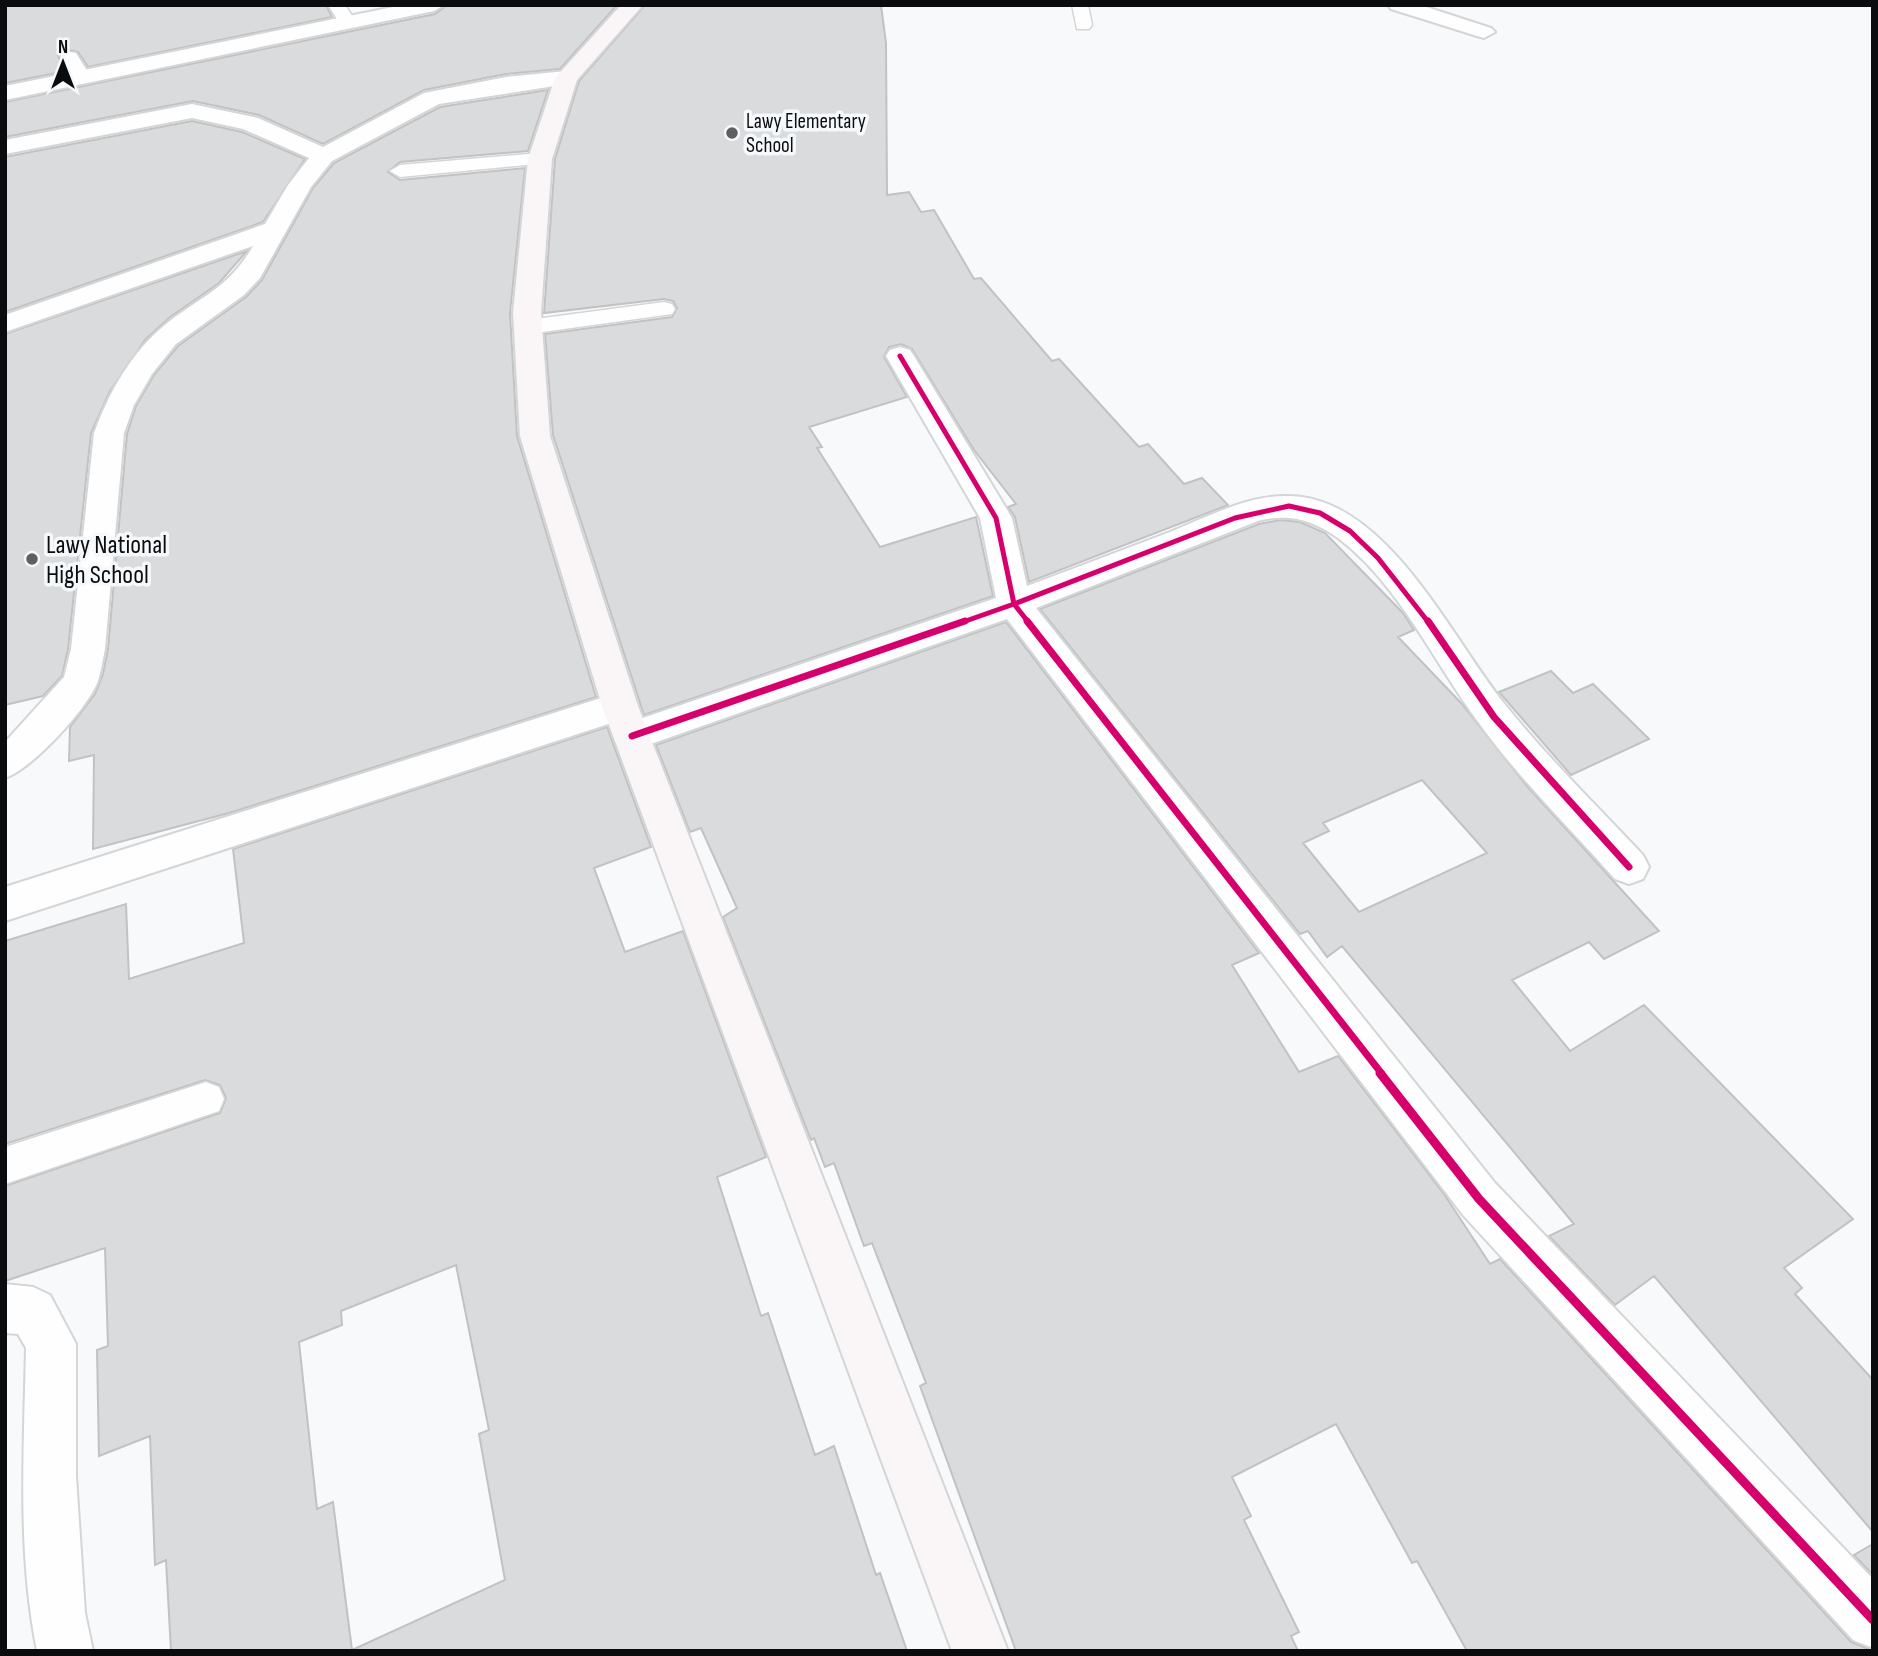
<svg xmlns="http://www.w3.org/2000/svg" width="1878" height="1656" viewBox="0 0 1878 1656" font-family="'Sofia Sans Condensed',sans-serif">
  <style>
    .building { fill: #dadbdd; stroke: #c1c2c3; stroke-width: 2; fill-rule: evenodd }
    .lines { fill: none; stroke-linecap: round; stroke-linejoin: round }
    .service-casing { stroke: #d3d5d6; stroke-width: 3 }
    .minor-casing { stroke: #d3d5d6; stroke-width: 4 }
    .secondary-casing { stroke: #d3d5d6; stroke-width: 4 }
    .service { fill: #fefefe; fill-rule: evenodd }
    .minor { fill: #fefefe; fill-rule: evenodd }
    .secondary { fill: #faf5f7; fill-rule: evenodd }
    .cycleway-far2-casing { stroke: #f6f9fc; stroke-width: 9 }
    .cycleway-far1-casing { stroke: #f6f9fc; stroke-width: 11 }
    .cycleway-casing { stroke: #f6f9fc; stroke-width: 13 }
    .cycleway-far2 { stroke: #d6006c; stroke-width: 5 }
    .cycleway-far1 { stroke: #d6006c; stroke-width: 7 }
    .cycleway { stroke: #d6006c; stroke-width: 9 }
    .poi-dot { fill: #5e5f60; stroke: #f6f9fc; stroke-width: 2.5 }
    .labels { text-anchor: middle; stroke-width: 7; stroke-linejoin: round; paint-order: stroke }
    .far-poi-label { font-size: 21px; fill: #0b0c0d; stroke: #f6f9fc; text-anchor: start }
    .poi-label { font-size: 26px; fill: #0b0c0d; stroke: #f6f9fc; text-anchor: start }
  </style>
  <rect width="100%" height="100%" fill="#f7f9fb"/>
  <path class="building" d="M 5,5 L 326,5 L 332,17 L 88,67 L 78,52 L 69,50 L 58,56 L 67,71 L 5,83 Z
    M 447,5 L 617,5 L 560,69 L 506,74 L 424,90 L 323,144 L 259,115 L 193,101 L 5,137 L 5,102 L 435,14 Z
    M 645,5 L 881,5 L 886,43 L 887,195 L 909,192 L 921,212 L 934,210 L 974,279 L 981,278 L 1052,361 L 1059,359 L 1139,447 L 1148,444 L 1184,484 L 1202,478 L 1228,505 L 1029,582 L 1015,517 L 1008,507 L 1016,504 L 974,450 L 912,349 L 901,344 L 889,347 L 884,357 L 907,397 L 809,427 L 822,447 L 817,448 L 880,547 L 976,517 L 993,596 L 644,715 L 553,435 L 545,334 L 672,317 L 677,308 L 673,301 L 664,299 L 544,313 L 555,159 L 579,81 Z
    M 548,90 L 528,151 L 400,162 L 388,172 L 400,180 L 525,168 L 510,313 L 517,436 L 596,697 L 229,813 L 93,849 L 94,755 L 69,761 L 70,727 L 95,694 L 103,674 L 108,649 L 127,434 L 136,406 L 154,375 L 178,346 L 246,297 L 262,280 L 313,188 L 334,163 L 440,107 Z
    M 192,121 L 242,132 L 305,159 L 263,222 L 5,312 L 5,157 Z
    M 247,251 L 219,283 L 169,318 L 145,340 L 110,391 L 91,433 L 68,649 L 62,676 L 43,696 L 5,705 L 5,334 Z
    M 1280,520 L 1300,522 L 1325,533 L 1403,613 L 1414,630 L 1398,637 L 1462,704 L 1526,785 L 1659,931 L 1604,959 L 1589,942 L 1512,980 L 1570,1051 L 1644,1005 L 1853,1219 L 1784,1268 L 1802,1288 L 1795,1294 L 1873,1380 L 1873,1532 L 1654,1276 L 1615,1305 L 1549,1236 L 1574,1224 L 1342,946 L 1327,957 L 1308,931 L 1300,934 L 1040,609 L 1259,524 ZM 1422,780 L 1487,853 L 1359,912 L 1303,843 L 1329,831 L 1323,823 Z
    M 1006,622 L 1259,953 L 1232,965 L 1299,1072 L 1338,1056 L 1444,1194 L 1490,1264 L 1500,1259 L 1851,1642 L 1873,1651 L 1467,1651 L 1417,1561 L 1412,1563 L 1336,1424 L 1232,1477 L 1251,1516 L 1244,1520 L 1299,1632 L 1291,1636 L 1298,1651 L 1016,1651 L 920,1386 L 926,1383 L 872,1243 L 864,1246 L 834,1163 L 825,1167 L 814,1138 L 811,1140 L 723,917 L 737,908 L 701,828 L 690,832 L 656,745 Z
    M 1551,671 L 1573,693 L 1593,684 L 1649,739 L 1571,775 L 1499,692 Z
    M 607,727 L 651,847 L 594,868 L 625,952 L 683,931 L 766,1157 L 717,1177 L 761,1316 L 768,1313 L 815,1455 L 834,1446 L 876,1575 L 880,1573 L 907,1651 L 171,1651 L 166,1560 L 155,1565 L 150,1436 L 99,1456 L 97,1350 L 108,1346 L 105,1248 L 5,1281 L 5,1186 L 220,1113 L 226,1098 L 220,1085 L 205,1080 L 5,1144 L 5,941 L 126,904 L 129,979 L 244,943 L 233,849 ZM 456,1265 L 489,1430 L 479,1434 L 505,1580 L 352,1650 L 333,1502 L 317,1509 L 299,1342 L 342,1325 L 341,1311 Z
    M 1873,1544 L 1873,1575 L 1854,1555 Z"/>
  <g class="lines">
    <defs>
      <path id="service" d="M 328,5 L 345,5 L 357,23 L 354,27 L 342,27 Z
        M 1072,5 L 1088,5 L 1092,25 L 1089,29 L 1077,29 Z
        M 70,52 L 76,53 L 91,77 L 88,81 L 82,82 L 76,81 L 61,57 Z
        M 540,153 L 547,155 L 550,159 L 547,163 L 400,177 L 390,171 L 400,165 Z
        M 664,302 L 672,304 L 675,309 L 672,314 L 528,334 L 517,327 L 528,320 Z
        M 206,1082 L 219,1087 L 224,1099 L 219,1111 L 5,1184 L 5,1147 Z"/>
      <path id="minor" d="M 403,5 L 444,5 L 434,11 L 5,100 L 5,86 Z
        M 1388,5 L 1420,5 L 1491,28 L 1495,32 L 1484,38 L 1477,36 L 1391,9 Z
        M 566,71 L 574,73 L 577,78 L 574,83 L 439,104 L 332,161 L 311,187 L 260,278 L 244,295 L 176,344 L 152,374 L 134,405 L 124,433 L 105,649 C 103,659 101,671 98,681 C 89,707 32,769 5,778 L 5,742 L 64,677 L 71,649 L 94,433 C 107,397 128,358 157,332 C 194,298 226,293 253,246 L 5,332 L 5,315 L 265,224 L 288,185 L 309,158 L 243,129 L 192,118 L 5,154 L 5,140 L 192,104 L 258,118 L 323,147 L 424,93 L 506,77 Z
        M 900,347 L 910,350 L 914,356 L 1012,518 L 1027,586 C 1075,568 1123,550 1170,532 C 1207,517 1246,496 1286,496 C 1386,494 1452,640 1507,707 C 1549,759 1597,806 1643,855 L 1649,867 L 1643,879 L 1629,884 L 1615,879 C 1570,828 1519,779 1479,723 C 1434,663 1399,584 1338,538 C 1313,520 1289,513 1258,521 L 1036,608 L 1495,1183 L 1873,1579 L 1873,1648 L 1853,1640 L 1463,1215 L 1007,619 L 645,746 L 632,750 L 619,746 L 614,736 L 619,726 L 996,598 L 980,518 L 886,356 L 890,350 Z
        M 620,692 L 633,696 L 638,706 L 633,716 L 5,921 L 5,887 Z
        M 5,1284 L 33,1287 L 50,1295 L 76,1344 L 76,1476 L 85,1613 L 93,1651 L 37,1651 C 17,1552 24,1448 26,1348 L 18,1334 L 5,1333 Z"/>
      <path id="secondary" d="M 621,5 L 643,5 L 577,80 L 552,159 L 541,313 L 550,436 L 638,706 L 1008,1651 L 952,1651 L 602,706 L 520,436 L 513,313 L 528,159 L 555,78 Z"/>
    </defs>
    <use href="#service" class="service-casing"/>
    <use href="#minor" class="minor-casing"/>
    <use href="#secondary" class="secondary-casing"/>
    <use href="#service" class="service"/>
    <use href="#minor" class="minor"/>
    <use href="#secondary" class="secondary"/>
    <defs>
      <path id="cycleway-far2" d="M 900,356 L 996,518 L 1014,604 L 1235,518 L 1289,506 L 1320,513 L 1350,531 L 1378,558 L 1429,623
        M 960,623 L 1014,604 L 1029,623"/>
      <path id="cycleway-far1" d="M 1027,621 L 1382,1074
        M 1428,621 L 1494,717 L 1629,867
        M 632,736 L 965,621"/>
      <path id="cycleway" d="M 1380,1073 L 1479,1199 L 1873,1620"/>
    </defs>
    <use href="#cycleway-far2" class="cycleway-far2-casing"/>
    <use href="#cycleway-far1" class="cycleway-far1-casing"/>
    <use href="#cycleway" class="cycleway-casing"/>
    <use href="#cycleway-far2" class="cycleway-far2"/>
    <use href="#cycleway-far1" class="cycleway-far1"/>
    <use href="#cycleway" class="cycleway"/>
  </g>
  <g class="poi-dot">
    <circle cx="732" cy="133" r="7"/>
    <circle cx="32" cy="559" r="7"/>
  </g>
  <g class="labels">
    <g class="far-poi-label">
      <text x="746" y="128">Lawy Elementary<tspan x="746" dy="24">School</tspan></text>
    </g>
    <g class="poi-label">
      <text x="46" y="553">Lawy National<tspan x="46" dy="30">High School</tspan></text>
    </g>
  </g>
  <rect width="1878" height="1656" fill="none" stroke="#0b0c0d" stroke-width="14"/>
  <g transform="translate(63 63)" stroke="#f6f9fc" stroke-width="5" paint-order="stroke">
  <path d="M0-5L12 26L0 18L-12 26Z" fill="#0b0c0d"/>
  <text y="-10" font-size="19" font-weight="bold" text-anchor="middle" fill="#0b0c0d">N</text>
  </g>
</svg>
